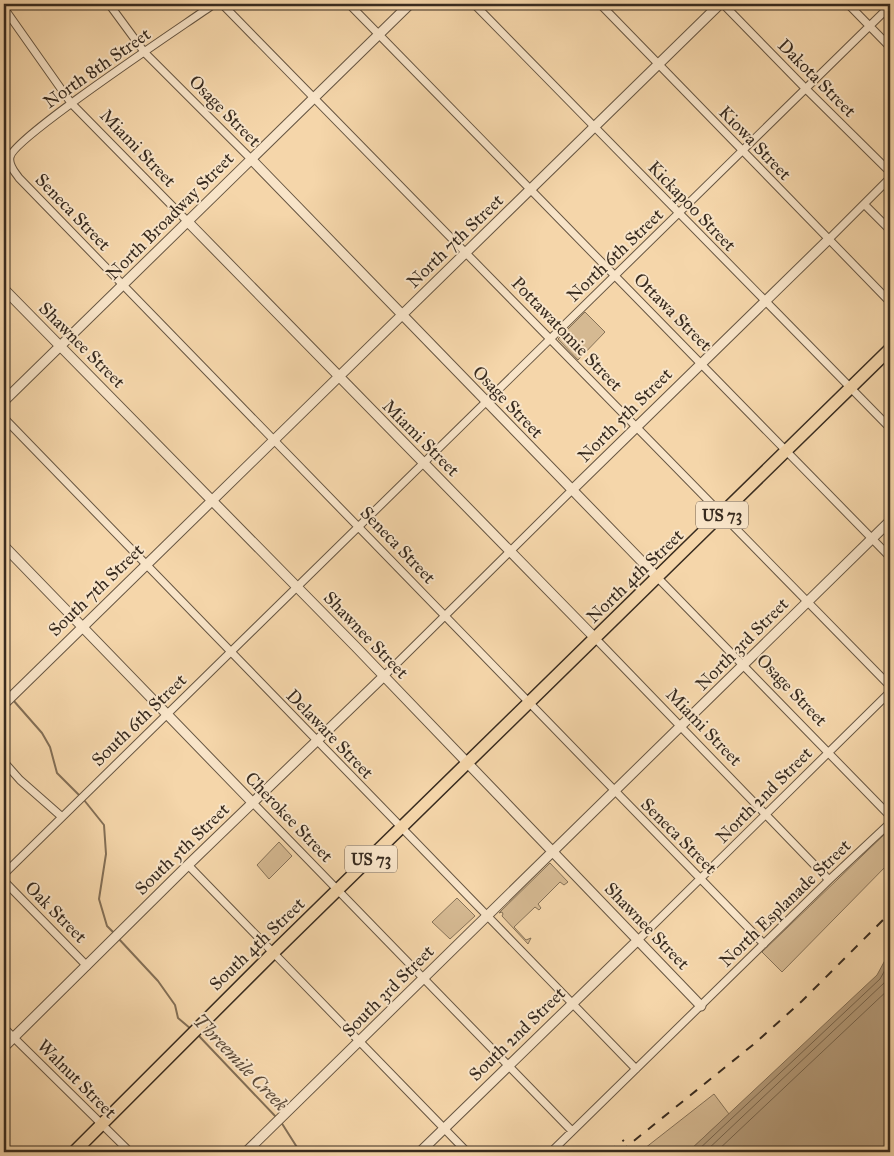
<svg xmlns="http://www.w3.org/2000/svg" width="894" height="1156" viewBox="0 0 894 1156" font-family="'IM FELL Great Primer',serif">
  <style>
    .green { fill: #d5b992; stroke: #867258 }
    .water { fill: #b59c7b; stroke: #836f56 }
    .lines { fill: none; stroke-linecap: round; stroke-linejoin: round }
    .shore { stroke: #76644d; stroke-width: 1 }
    .stream { stroke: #836f56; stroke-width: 2 }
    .minor-casing { stroke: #675642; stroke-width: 9 }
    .tertiary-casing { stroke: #675642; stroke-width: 11 }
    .trunk-casing { stroke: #382b1f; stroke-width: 14 }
    .minor { stroke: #f8e4c8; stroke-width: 7 }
    .tertiary { stroke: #f8e4c8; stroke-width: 9 }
    .trunk { stroke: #f5d6aa; stroke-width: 11 }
    .rail { stroke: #382b1f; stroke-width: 2; stroke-dasharray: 9 9; stroke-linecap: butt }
    .labels { text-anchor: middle; stroke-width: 4; stroke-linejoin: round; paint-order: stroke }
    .shield { fill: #f8e4c8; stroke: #726252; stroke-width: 1 }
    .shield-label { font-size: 16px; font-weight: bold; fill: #382b1f }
    .street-label { font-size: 18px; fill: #382b1f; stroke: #f8e4c8 }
    .water-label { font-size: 19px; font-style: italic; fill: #5e4d3b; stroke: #f8e4c8 }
  </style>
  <rect width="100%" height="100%" fill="#f5d6aa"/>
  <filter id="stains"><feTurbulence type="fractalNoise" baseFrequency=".004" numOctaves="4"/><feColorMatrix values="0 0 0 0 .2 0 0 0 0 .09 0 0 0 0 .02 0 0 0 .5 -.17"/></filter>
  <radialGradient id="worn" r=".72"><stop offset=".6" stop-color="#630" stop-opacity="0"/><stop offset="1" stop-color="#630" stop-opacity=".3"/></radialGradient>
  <path class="green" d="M 585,312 L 605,332 L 578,360 L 558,339 Z
    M 890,829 L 890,862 L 782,972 L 762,952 Z
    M 279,842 L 292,856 L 269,879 L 257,865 Z
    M 550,863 L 568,882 L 564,885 L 560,882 L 538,904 L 541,908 L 539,910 L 535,907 L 514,927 L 526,940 L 531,938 L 528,944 L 502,916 L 503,914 L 502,912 L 499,913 Z
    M 457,898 L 475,916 L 450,939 L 432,922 Z
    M 714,1094 L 729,1114 L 688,1152 L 640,1152 Z"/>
  <path class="water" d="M 890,951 L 890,1152 L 688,1152 L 877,975 Z"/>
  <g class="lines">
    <path class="shore" d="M 696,1152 L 880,979 L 890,961
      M 705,1152 L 884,983 L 890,974
      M 716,1152 L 890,988"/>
    <path class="stream" d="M 4,689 L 9,694
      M 13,700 L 42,733 L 50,747 L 57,773 L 80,796
      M 84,800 L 104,825 L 106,854 L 99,899 L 107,926 L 115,934
      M 118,938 L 158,981 L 175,1005 L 178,1018 L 191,1029
      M 198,1035 L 277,1118
      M 281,1122 L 300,1152"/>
    <defs>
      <path id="minor" d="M 109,4 L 145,53 L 251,159
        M 214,4 C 186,24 14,137 10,157 C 8,165 15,172 19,178 L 764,944
        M 222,4 L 890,686
        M 349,4 L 890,557
        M 474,4 L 890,428
        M 600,4 L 890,302
        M 723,4 L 806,89 L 890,172
        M 848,4 L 890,47
        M 4,8 L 71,103 L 188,222
        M 864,204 L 890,230
        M 829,239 L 890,178
        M 4,418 L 636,1069
        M 657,577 L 890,816
        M 596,639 L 829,880
        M 384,676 L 572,490
        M 4,762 L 20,780 L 62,817
        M 253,803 L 572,1131
        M 188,865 L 467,1152
        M 4,874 L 890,6
        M 4,881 L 87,966
        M 638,940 L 890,692
        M 4,1028 L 130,1152
        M 551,1152 L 829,880 L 890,823"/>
      <path id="tertiary" d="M 251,159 L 657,577
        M 188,222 L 596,639
        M 4,289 L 355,646 L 701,1006
        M 4,401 L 410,4
        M 572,490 L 829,239
        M 4,546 L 253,803
        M 4,704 L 720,4
        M 4,1047 L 188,865 L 384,676
        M 246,1152 L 890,521
        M 420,1152 L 638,940"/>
      <path id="trunk" d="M 74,1152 L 273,953 L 890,349"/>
    </defs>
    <use href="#minor" class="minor-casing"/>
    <use href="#tertiary" class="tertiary-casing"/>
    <use href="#trunk" class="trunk-casing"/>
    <use href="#minor" class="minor"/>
    <use href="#tertiary" class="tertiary"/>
    <use href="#trunk" class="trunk"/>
    <path class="rail" d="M 608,1152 L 624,1140
      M 620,1152 L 754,1044 L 802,1001 L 890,913"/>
  </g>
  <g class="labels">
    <g class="shield">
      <rect x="696" y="501.5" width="52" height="27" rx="4"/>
      <rect x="345" y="845.5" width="52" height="27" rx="4"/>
    </g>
    <g class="shield-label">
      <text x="722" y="521">US 73</text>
      <text x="371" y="865">US 73</text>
    </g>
    <g class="street-label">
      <text transform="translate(97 68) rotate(-35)" y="6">North 8th Street</text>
      <text transform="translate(817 78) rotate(45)" y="6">Dakota Street</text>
      <text transform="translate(225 111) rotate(45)" y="6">Osage Street</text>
      <text transform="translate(755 143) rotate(46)" y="6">Kiowa Street</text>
      <text transform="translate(138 148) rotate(46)" y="6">Miami Street</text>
      <text transform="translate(692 206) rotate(46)" y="6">Kickapoo Street</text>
      <text transform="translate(73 212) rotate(46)" y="6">Seneca Street</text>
      <text transform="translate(170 216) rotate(-45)" y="6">North Broadway Street</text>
      <text transform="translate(455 241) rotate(-44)" y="6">North 7th Street</text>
      <text transform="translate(615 255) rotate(-44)" y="6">North 6th Street</text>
      <text transform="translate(673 312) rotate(45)" y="6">Ottawa Street</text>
      <text transform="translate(567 334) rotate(46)" y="6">Pottawatomie Street</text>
      <text transform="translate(82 345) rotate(45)" y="6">Shawnee Street</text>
      <text transform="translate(508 402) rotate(46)" y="6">Osage Street</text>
      <text transform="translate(625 415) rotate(-45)" y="6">North 5th Street</text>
      <text transform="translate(421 438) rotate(45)" y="6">Miami Street</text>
      <text transform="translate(398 545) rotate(46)" y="6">Seneca Street</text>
      <text transform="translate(635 576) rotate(-44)" y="6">North 4th Street</text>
      <text transform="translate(96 590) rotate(-44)" y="6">South 7th Street</text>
      <text transform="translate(366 635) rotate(46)" y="6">Shawnee Street</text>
      <text transform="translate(742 644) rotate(-45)" y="6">North 3rd Street</text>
      <text transform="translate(792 690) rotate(46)" y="6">Osage Street</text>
      <text transform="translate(139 720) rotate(-44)" y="6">South 6th Street</text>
      <text transform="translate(704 727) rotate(46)" y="6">Miami Street</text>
      <text transform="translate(330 734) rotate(46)" y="6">Delaware Street</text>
      <text transform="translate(764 795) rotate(-45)" y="6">North 2nd Street</text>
      <text transform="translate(289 817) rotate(46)" y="6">Cherokee Street</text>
      <text transform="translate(679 836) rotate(45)" y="6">Seneca Street</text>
      <text transform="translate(182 849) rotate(-44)" y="6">South 5th Street</text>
      <text transform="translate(785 903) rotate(-44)" y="6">North Esplanade Street</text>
      <text transform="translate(56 912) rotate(45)" y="6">Oak Street</text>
      <text transform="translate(647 926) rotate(46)" y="6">Shawnee Street</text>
      <text transform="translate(257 944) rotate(-44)" y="6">South 4th Street</text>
      <text transform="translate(388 991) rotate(-45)" y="6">South 3rd Street</text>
      <text transform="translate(517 1034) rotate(-44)" y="6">South 2nd Street</text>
      <text transform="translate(77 1079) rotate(45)" y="6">Walnut Street</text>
    </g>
    <g class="water-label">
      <text transform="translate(241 1062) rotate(46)" y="7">Threemile Creek</text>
    </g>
  </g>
  <rect width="894" height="1156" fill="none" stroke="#f5d6aa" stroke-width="20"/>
  <rect x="5" y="5" width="884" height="1146" fill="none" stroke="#382b1f" stroke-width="2.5"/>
  <rect x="10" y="10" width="874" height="1136" fill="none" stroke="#382b1f"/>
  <rect width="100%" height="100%" filter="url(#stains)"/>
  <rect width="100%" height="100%" fill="url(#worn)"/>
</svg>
